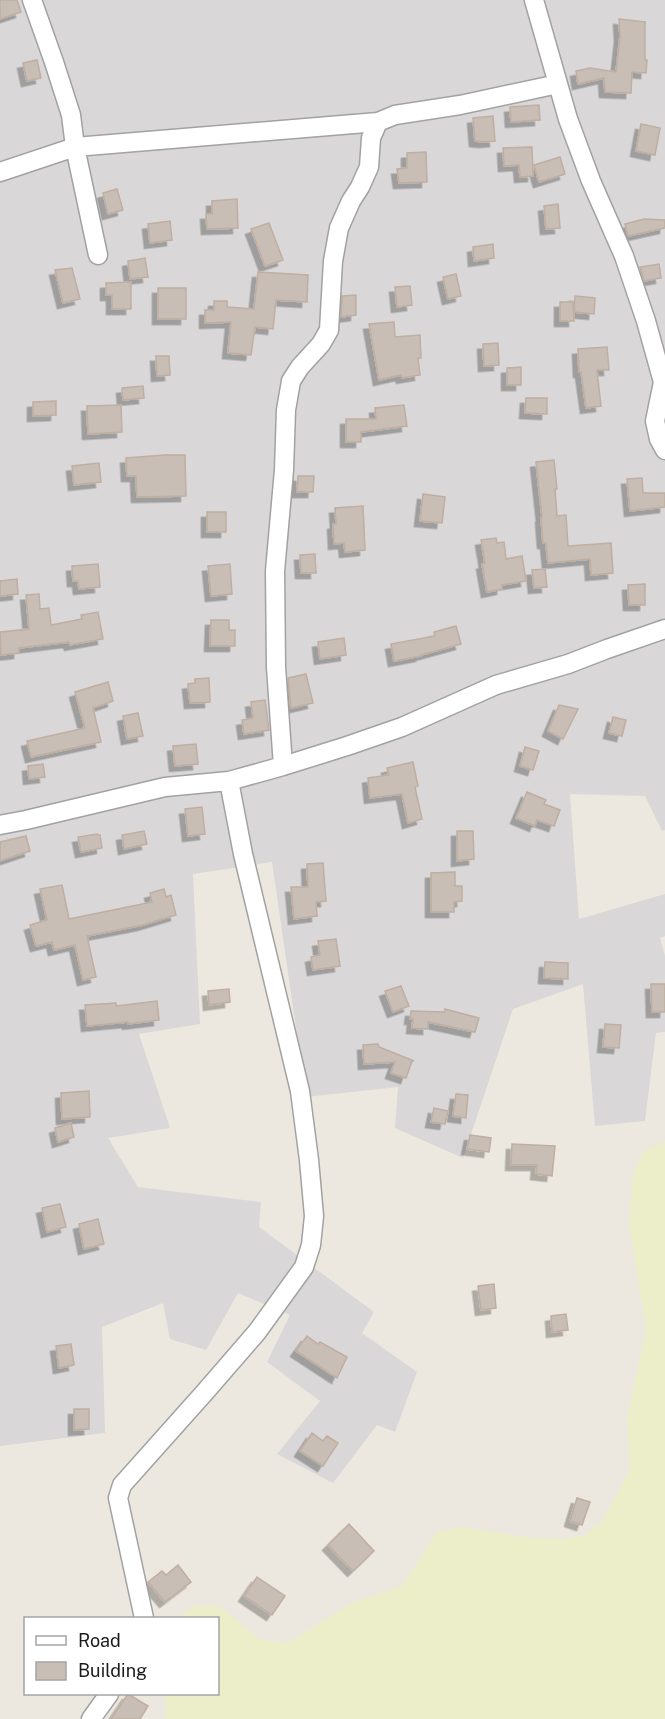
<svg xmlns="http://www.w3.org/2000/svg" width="665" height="1719" viewBox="0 0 665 1719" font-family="'Public Sans',sans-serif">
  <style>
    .residential { fill: #d9d7d7 }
    .farmland { fill: #ebeec8 }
    .building { fill: #c9beb5; stroke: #bfaea1; stroke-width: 1.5; filter: url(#shadow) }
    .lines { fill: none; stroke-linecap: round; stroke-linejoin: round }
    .minor-casing { stroke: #a2a2a2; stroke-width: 21 }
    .minor { stroke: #fff; stroke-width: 18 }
  </style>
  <defs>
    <filter id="shadow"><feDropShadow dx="-5.5" dy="5.5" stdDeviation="0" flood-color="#0004"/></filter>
  </defs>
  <rect width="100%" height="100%" fill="#ede8df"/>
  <path class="residential" d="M 0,0 L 665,0 L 665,830 L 662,831 L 645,796 L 570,794 L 579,919 L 665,894 L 665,936 L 660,938 L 665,956 L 665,1032 L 656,1033 L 645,1121 L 595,1126 L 583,984 L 513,1009 L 463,1158 L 395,1128 L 398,1087 L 306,1097 L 272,862 L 193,874 L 200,1024 L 139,1034 L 170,1128 L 108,1138 L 138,1187 L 261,1202 L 259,1227 L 374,1312 L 362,1333 L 417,1372 L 395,1432 L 377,1425 L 333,1483 L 277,1454 L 320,1401 L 267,1362 L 290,1315 L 238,1293 L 206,1350 L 170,1339 L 163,1303 L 102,1327 L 105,1433 L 0,1446 Z"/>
  <path class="farmland" d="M 665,1141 L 665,1719 L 163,1719 L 167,1713 L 164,1694 L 218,1694 L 218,1618 L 176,1618 L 194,1606 L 220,1606 L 259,1639 L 287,1643 L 352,1603 L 402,1586 L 438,1531 L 462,1527 L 532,1538 L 559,1539 L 583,1536 L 602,1521 L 630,1470 L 627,1417 L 646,1330 L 629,1224 L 633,1175 L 643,1152 Z"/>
  <path class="building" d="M 0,0 L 17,0 L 21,12 L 0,19 Z
    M 619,19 L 645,22 L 645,60 L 647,60 L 646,73 L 632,72 L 631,93 L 605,92 L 604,78 L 578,84 L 576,71 L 590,68 L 616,72 L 620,36 Z
    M 37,60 L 41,78 L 27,81 L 23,63 Z
    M 539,105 L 540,120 L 511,122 L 510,107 Z
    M 493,116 L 495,141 L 484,142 L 475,141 L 473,118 Z
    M 641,124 L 660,128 L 655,155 L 636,151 Z
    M 532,147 L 533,176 L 520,177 L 519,165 L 504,166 L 503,148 Z
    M 426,152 L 427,182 L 399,183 L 397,169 L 407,168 L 407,153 Z
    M 560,157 L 565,174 L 539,182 L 534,165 Z
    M 117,189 L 123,210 L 108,214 L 103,193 Z
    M 237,199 L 238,228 L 207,229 L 206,214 L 212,214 L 212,201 Z
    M 558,204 L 560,228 L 546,229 L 544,206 Z
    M 644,219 L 665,220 L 665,228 L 628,236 L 625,224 Z
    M 170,221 L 172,240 L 150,243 L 148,224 Z
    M 269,223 L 283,260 L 265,266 L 251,229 Z
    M 493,244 L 494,258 L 474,261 L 473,247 Z
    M 145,258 L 148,277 L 130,279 L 128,261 Z
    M 659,264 L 661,278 L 644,281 L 640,267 Z
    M 72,268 L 80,299 L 63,303 L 55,270 Z
    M 258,272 L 308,275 L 307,302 L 276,300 L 273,329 L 255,327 L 251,355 L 228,353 L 231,322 L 205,323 L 205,310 L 214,310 L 214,301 L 227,301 L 227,307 L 254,309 Z
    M 456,274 L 461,296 L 448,299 L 443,277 Z
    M 131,282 L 131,309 L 112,309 L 112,295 L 106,295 L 106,283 Z
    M 410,286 L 412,305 L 397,307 L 395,287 Z
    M 158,288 L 186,288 L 186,319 L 158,319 Z
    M 356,295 L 356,315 L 341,317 L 342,296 Z
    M 575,296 L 595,298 L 594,314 L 574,312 Z
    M 560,302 L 573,302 L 574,321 L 560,321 Z
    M 394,322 L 395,337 L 420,335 L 421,358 L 418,358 L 420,375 L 402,378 L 401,375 L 379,380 L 369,324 Z
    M 498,343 L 499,365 L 484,366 L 483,344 Z
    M 607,347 L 609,370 L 597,370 L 601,406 L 586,408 L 581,372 L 579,372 L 578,349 Z
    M 156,356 L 169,356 L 170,375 L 157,376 Z
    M 521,367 L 521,385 L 507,385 L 507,368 Z
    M 143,386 L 144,398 L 123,400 L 122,388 Z
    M 526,398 L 547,398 L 547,414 L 525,413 Z
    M 56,401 L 56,415 L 33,416 L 33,402 Z
    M 121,405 L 122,432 L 88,434 L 87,406 Z
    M 404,405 L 407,426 L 361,432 L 361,442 L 346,442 L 346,419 L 376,419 L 375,408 Z
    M 165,455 L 185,455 L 186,496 L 137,497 L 136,476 L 127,476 L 126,458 Z
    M 554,460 L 557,489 L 555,489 L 557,516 L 566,515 L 568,546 L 611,543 L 613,573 L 591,575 L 590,559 L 548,563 L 546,543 L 543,543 L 541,517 L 542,517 L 536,462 Z
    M 99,463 L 101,482 L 74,485 L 72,466 Z
    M 298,476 L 314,476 L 313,492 L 297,492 Z
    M 642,478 L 643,493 L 665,493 L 665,507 L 630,511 L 627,479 Z
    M 423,494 L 445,497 L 442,523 L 420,521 Z
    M 363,506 L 365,550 L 345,552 L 344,543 L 334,544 L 333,524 L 336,524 L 335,508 Z
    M 207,512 L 226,512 L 226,532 L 207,532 Z
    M 496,538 L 497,543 L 504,542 L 506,559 L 522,556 L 526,581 L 502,585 L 502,589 L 487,592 L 482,564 L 485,563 L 481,540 Z
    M 315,554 L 316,573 L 301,573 L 300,555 Z
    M 98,564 L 100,587 L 79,589 L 78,581 L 73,581 L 72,566 Z
    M 230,564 L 232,594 L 211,596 L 208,566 Z
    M 545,569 L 547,587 L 534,588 L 532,570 Z
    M 17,579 L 18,594 L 0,596 L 0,581 Z
    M 645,584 L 645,605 L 629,605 L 628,585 Z
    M 39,594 L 40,609 L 49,608 L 51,625 L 82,619 L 81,615 L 98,612 L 103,639 L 70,645 L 69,642 L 19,648 L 19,653 L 1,655 L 0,632 L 29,629 L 26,595 Z
    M 211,620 L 229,620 L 229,630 L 235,630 L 235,646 L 210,646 Z
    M 456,626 L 461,644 L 421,655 L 421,656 L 394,661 L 391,644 L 435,636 L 434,632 Z
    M 344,638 L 346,655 L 320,659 L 318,642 Z
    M 306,674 L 313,703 L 291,708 L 288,678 Z
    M 209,678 L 210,702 L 190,703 L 188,684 L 195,683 L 195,679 Z
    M 108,682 L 113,701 L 93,708 L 101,742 L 31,757 L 27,741 L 85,728 L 75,692 Z
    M 265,700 L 269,730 L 244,734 L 242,720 L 253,718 L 251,702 Z
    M 559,705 L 578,709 L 563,739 L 548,731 Z
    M 138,713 L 143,736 L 127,739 L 123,716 Z
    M 613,717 L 626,720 L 622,736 L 609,733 Z
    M 196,744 L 198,764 L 175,766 L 173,746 Z
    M 525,747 L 539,751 L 533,770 L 520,766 Z
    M 413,762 L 418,786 L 415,787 L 422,819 L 408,823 L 402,794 L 370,798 L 368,778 L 389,775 L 387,768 Z
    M 43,764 L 45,777 L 29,779 L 28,766 Z
    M 527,792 L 546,800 L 544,804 L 560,810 L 554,826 L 537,820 L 535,826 L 516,818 Z
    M 202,807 L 205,834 L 188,836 L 185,809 Z
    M 144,831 L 147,844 L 124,849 L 122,835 Z
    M 457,831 L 473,831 L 474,859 L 457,861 Z
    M 97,834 L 98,835 L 100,835 L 102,848 L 81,852 L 78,837 Z
    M 26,836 L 30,851 L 0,861 L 0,842 Z
    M 323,863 L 326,901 L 316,902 L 317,916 L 294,919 L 291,887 L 308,887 L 307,864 Z
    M 455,872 L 455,886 L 462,886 L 462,901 L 454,902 L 454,912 L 431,912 L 431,873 Z
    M 62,885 L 69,919 L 152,902 L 150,893 L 164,889 L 166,897 L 171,895 L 176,915 L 143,925 L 87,936 L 96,977 L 83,980 L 75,945 L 54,950 L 52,942 L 36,946 L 30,925 L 47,920 L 40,889 Z
    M 336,939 L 340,966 L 313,970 L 311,957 L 320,955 L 318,941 Z
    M 545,962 L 568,963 L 568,979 L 544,978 Z
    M 651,984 L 665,984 L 665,1012 L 652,1012 Z
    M 401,986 L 409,1006 L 393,1012 L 385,991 Z
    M 229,989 L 230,1002 L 209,1005 L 208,991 Z
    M 157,1001 L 159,1020 L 128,1024 L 128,1022 L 87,1026 L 85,1005 L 116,1003 L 116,1006 Z
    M 445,1009 L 479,1018 L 475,1032 L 428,1022 L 428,1029 L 412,1028 L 413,1019 L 410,1019 L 411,1011 L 445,1012 Z
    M 605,1024 L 621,1025 L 619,1048 L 603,1047 Z
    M 378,1044 L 379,1047 L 414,1061 L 412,1061 L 406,1078 L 391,1073 L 395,1062 L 364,1064 L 363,1045 Z
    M 89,1091 L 90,1117 L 62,1119 L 61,1093 Z
    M 456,1094 L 468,1095 L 466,1118 L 453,1116 Z
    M 434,1108 L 448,1111 L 445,1124 L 431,1122 Z
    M 71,1123 L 74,1137 L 58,1142 L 55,1128 Z
    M 470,1135 L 491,1138 L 489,1152 L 467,1149 Z
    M 512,1144 L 555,1146 L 552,1176 L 536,1174 L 537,1165 L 511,1165 Z
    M 60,1204 L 66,1227 L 47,1232 L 42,1208 Z
    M 98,1219 L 104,1244 L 84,1249 L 79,1224 Z
    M 494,1284 L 496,1308 L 481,1310 L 478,1286 Z
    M 566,1314 L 568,1330 L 552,1332 L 551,1316 Z
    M 307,1336 L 318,1344 L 320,1342 L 347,1357 L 337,1378 L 296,1351 Z
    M 71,1344 L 74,1365 L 59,1368 L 56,1346 Z
    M 74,1409 L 89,1409 L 89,1429 L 74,1430 Z
    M 312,1433 L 323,1441 L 327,1436 L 338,1443 L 323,1466 L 300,1451 Z
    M 577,1498 L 590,1502 L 582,1525 L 570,1521 Z
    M 349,1524 L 374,1551 L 353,1571 L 328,1545 Z
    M 178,1565 L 191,1582 L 165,1602 L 148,1582 L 162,1571 L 166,1575 Z
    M 257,1577 L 285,1596 L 272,1615 L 244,1596 Z
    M 128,1694 L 148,1706 L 140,1719 L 111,1719 Z"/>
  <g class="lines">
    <defs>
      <path id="minor" d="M 32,0 L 54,62 L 71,115 L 75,147 L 98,255
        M 534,0 L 568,119 L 591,181 L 624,256 L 646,321 L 663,382 L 655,421 L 659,439 L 665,450
        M 0,172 L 75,147 L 378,122
        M 283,766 L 276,667 L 275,571 L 284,470 L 286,410 L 291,381 L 300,367 L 321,344 L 329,330 L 333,261 L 339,228 L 351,201 L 360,187 L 369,167 L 371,138 L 378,122 L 395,115 L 460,105 L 558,84
        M 0,825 L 26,820 L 165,787 L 229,781 L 283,766 L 347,746 L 402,727 L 496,685 L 568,664 L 607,649 L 665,629
        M 144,1618 L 118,1498 L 122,1485 L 205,1392 L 257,1332 L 304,1267 L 311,1245 L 314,1216 L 309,1160 L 300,1091 L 243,854 L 229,781
        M 91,1719 L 109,1694"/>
    </defs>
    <use href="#minor" class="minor-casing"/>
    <use href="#minor" class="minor"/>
  </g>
  <rect x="24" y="1617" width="195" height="78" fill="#ffffff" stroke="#a4a4a4" stroke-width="1.5"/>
  <rect x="36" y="1636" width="30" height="9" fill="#ffffff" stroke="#a4a4a4" stroke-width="1.5"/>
  <text x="78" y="1647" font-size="18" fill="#1b1b1b">Road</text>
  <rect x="36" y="1662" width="30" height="18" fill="#c9beb5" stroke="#a4a4a4" stroke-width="1.5"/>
  <text x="78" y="1677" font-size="18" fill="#1b1b1b">Building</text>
</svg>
